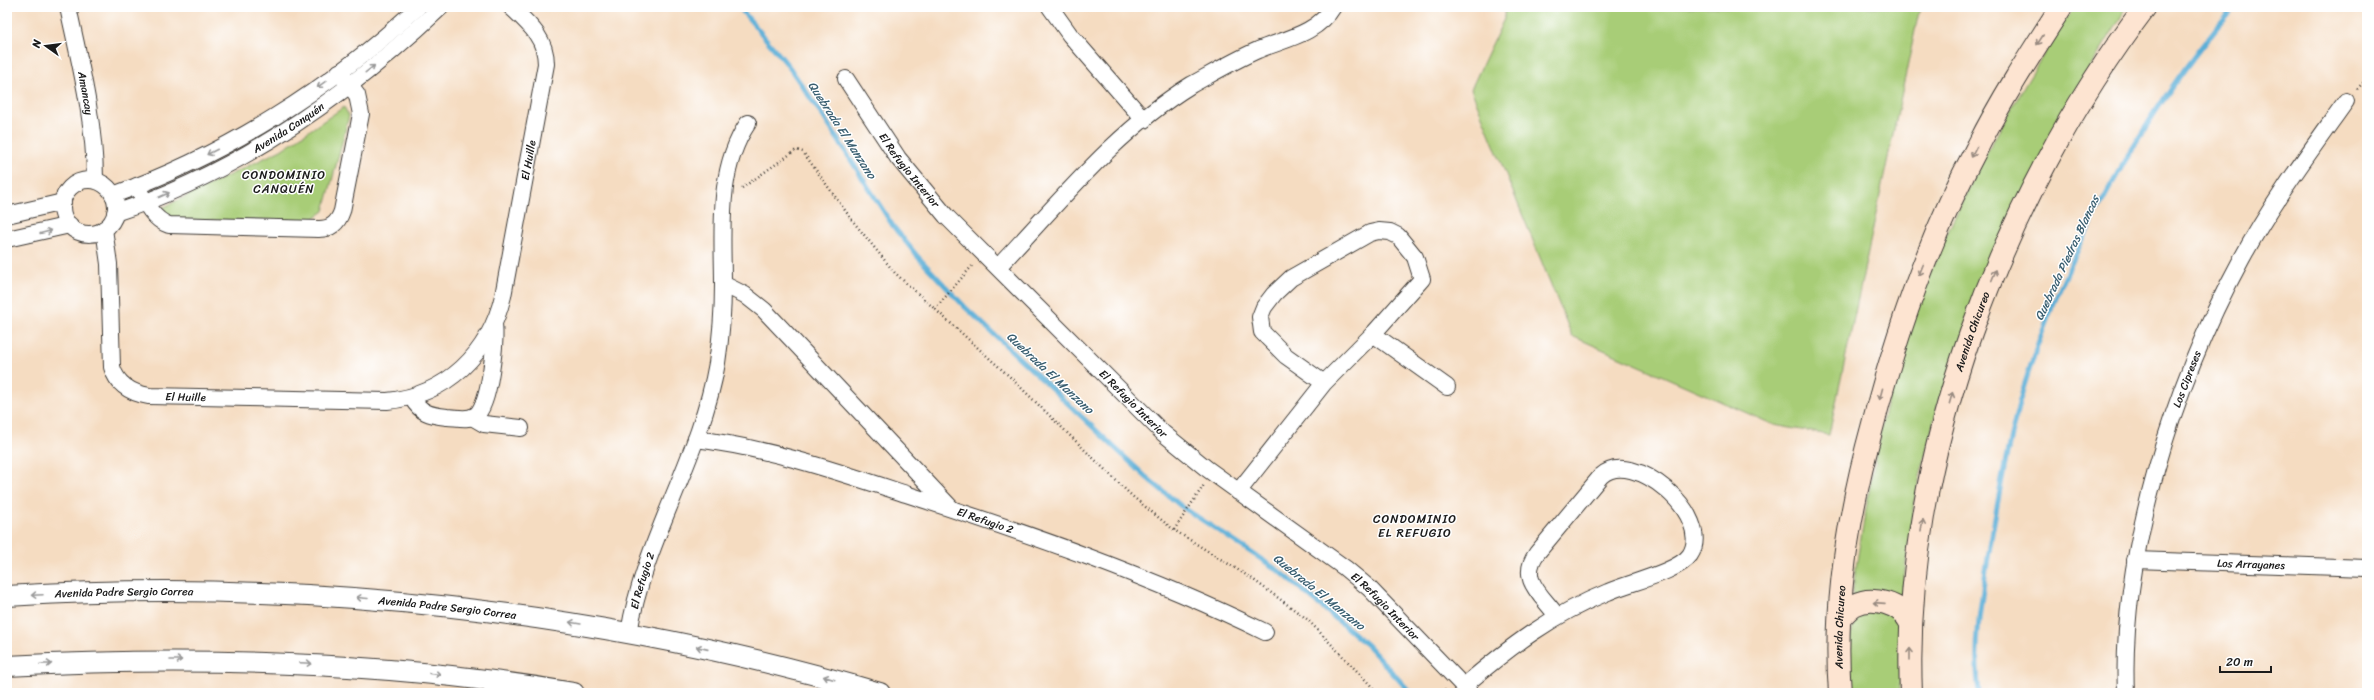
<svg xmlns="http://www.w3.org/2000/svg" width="2374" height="700" viewBox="0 0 2374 700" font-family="Sriracha,sans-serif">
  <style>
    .green { fill: #a8cd77; stroke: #62744a }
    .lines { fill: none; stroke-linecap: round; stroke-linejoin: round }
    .stream { stroke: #5cafd7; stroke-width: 5 }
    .minor-casing { stroke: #3d3935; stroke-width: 18 }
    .tertiary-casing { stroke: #3d3935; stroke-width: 22 }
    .secondary-casing { stroke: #3d3935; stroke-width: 24 }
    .path { stroke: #3d3935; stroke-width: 2.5; stroke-dasharray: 1 3; stroke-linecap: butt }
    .minor { stroke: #fff; stroke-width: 16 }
    .tertiary { stroke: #fff; stroke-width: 20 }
    .secondary { stroke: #fde4d1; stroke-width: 22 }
    .oneway { stroke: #988a80 }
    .oneway2 { stroke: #999 }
    .labels { text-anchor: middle; stroke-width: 3; stroke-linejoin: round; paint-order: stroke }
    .street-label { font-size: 11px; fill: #1c1c1c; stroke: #fff }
    .water-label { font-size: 12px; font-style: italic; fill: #395e70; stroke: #fff }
    .neighbourhood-label { font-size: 12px; letter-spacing: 1px; fill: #1c1c1c; stroke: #fff }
  </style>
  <rect width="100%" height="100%" fill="#fff"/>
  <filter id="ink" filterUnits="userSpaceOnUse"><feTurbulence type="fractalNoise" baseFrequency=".025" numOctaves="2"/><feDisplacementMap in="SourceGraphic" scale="8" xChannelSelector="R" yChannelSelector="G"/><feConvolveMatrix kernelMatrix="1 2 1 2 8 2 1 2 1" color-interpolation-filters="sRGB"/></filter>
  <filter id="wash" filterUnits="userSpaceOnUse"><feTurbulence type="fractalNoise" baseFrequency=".012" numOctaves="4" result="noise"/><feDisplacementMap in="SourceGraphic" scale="16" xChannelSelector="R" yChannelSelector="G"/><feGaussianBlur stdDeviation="0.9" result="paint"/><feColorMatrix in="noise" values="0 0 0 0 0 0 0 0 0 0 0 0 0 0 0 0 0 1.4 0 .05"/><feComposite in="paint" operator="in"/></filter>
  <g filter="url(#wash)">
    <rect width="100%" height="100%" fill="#f5dcc1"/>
    <path class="green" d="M 1505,7 L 1920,7 L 1829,435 L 1774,425 L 1572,336 L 1471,89 L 1504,19 Z
      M 2074,7 L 2127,7 L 2070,101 L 1939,400 L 1914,501 L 1901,601 L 1852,597 C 1856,561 1863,527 1869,492 C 1877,449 1884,407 1897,364 C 1937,237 2001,118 2074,7 Z
      M 344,107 L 349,116 L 324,211 L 310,221 L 173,220 L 162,208 L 281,150 Z
      M 1868,607 L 1900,618 L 1900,693 L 1852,693 C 1851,666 1842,625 1868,607 Z"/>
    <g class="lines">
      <path class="stream" d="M 739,7 L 787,64 L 821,113 L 893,226 L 918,257 L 965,307 L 1146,477 L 1181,506 L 1282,573 L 1367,645 L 1411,693
        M 1979,693 C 1972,643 1983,589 1991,540 C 2000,489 2009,436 2024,386 C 2063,258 2146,108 2234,7"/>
    </g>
  </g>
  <g filter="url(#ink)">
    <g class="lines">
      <defs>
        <g id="minor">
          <path id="s1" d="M 68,7 C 80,63 95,123 95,180"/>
          <path d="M 1050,7 L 1070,35 L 1144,120"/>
          <path id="s2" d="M 846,79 L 898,158 L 946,216 L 1163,433 L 1206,468 L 1345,568 L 1369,588 L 1470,693"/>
          <circle cx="89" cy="207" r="27"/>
          <path d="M 137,186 C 145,202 152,219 169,225 L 319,229 C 331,229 338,223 342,211 L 361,114 L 357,95 L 339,72"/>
          <path d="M 113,195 C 226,155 331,88 418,7"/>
          <path id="s3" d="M 115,213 C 237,173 348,95 441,7"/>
          <path d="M 7,215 L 63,202"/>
          <path id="s4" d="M 104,229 L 109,264 L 112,367 C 117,385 131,393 149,396 L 387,401 C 447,395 489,354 503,296 L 546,64 C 546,38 529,24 511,7"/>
          <path d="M 7,239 L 70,225"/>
          <path d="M 998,267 C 1058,204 1116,131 1191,85 C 1213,73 1235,60 1258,50 C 1285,39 1317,34 1333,7"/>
          <path d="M 723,284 L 745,295 L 764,310 L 951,508"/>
          <path d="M 1373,334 L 1447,387"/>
          <path d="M 412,398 C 421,413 429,415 447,417 C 456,417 468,421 476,415 C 490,405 496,340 494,324"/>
          <path d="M 472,417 L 484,424 L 521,428"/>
          <path id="s5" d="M 696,439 C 769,448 839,472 909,495 C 1029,534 1151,576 1265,632"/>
          <path d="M 1238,492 L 1324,383 L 1373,334 L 1422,279 L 1415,257 L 1398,236 L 1390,232 L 1379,231 L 1370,233 L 1291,278 L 1274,294 L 1264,307 L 1260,317 L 1262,332 L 1286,356 L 1324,383"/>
          <path id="s6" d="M 2135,560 L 2367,568"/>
          <path id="s7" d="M 629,633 C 644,539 701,457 717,363 C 721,337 723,311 723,285 C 723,231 716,170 748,123"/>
          <path d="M 1464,686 C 1508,648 1553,614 1608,592 C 1628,583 1678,572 1690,555 C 1715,516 1632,446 1601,476 L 1537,553 C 1518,579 1541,594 1557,616"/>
          <path id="s8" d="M 2126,693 C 2120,553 2174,383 2241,260 C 2271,204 2309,153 2346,101"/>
        </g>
        <g id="tertiary">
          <path id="s9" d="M 7,596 C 300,578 598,610 880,693"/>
          <path d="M 7,666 C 197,656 386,661 574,693"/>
        </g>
        <g id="secondary">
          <path d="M 1840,618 C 1844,614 1849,608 1854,605 C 1873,595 1901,604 1910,622"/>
          <path id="s10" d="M 1840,693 C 1833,603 1849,511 1873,424 C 1898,327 1931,234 1978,146 C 2002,98 2032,52 2061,7"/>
          <path id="s11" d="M 1911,693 C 1901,458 2004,193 2145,7"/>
        </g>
      </defs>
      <use href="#minor" class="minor-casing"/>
      <use href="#tertiary" class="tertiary-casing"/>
      <use href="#secondary" class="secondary-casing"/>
      <path class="path" d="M 2357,89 L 2367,79
        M 742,188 L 796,150 L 803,152 L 852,220 L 895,273 L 1009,376 L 1132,496 L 1174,530 L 1251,578 L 1307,619 L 1378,693
        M 935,309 L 972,266
        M 1174,530 L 1204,485
        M 1437,693 L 1446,690"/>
      <use href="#minor" class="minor"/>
      <use href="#tertiary" class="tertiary"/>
      <use href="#secondary" class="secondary"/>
    </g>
    <defs><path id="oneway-shaft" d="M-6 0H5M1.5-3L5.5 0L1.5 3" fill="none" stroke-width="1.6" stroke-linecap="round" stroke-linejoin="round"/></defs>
    <g class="oneway">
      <use href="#oneway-shaft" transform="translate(2040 40) rotate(123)"/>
      <use href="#oneway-shaft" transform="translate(1974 152) rotate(116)"/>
      <use href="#oneway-shaft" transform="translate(1921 270) rotate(112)"/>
      <use href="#oneway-shaft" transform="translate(1994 275) rotate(-68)"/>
      <use href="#oneway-shaft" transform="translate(1881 394) rotate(105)"/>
      <use href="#oneway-shaft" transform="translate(1951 398) rotate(-74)"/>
      <use href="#oneway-shaft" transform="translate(1922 525) rotate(-80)"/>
      <use href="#oneway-shaft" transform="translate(1879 603) rotate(-176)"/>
      <use href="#oneway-shaft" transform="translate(1910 654) rotate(-90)"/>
    </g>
    <g class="oneway2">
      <use href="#oneway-shaft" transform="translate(370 69) rotate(-38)"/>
      <use href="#oneway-shaft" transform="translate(322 84) rotate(144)"/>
      <use href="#oneway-shaft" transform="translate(212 152) rotate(153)"/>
      <use href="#oneway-shaft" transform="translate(164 195) rotate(-24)"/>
      <use href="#oneway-shaft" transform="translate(46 232) rotate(-14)"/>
      <use href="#oneway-shaft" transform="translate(37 595) rotate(177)"/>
      <use href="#oneway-shaft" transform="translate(362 598) rotate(-175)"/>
      <use href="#oneway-shaft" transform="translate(575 623) rotate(-171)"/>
      <use href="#oneway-shaft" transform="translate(702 648) rotate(-167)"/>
      <use href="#oneway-shaft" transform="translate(176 660)"/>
      <use href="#oneway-shaft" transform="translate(306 663) rotate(3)"/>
      <use href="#oneway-shaft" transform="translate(46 664) rotate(-3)"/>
      <use href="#oneway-shaft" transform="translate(435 674) rotate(6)"/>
      <use href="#oneway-shaft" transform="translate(829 678) rotate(-164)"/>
    </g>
  </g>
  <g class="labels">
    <g class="street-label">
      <text dy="4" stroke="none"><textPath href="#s1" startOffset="88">Amancay</textPath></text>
      <text dy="4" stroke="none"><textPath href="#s3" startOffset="194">Avenida Canquén</textPath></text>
      <text dy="4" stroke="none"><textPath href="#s4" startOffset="732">El Huille</textPath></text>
      <text dy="4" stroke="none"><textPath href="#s2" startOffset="111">El Refugio Interior</textPath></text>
      <text dy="4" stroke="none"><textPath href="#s11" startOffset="369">Avenida Chicureo</textPath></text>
      <text dy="4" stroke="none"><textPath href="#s8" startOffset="322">Los Cipreses</textPath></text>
      <text dy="4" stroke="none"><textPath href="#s4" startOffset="225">El Huille</textPath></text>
      <text dy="4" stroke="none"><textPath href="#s2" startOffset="435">El Refugio Interior</textPath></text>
      <text dy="4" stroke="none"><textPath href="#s5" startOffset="301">El Refugio 2</textPath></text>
      <text dy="4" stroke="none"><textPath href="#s6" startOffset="116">Los Arrayanes</textPath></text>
      <text dy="4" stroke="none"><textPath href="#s7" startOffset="54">El Refugio 2</textPath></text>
      <text dy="4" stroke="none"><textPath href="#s9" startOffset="117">Avenida Padre Sergio Correa</textPath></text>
      <text dy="4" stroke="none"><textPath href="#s9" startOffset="441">Avenida Padre Sergio Correa</textPath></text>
      <text dy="4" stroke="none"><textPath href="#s2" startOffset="759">El Refugio Interior</textPath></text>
      <text dy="4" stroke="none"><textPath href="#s10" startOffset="66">Avenida Chicureo</textPath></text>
    </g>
    <g class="water-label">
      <text transform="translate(842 130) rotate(57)" y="4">Quebrada El Manzano</text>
      <text transform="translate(2067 258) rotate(-65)" y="4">Quebrada Piedras Blancas</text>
      <text transform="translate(1050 373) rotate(43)" y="4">Quebrada El Manzano</text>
      <text transform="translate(1319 592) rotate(39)" y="4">Quebrada El Manzano</text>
    </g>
    <g class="neighbourhood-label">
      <text x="284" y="179">CONDOMINIO<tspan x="284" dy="14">CANQUÉN</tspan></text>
      <text x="1415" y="523">CONDOMINIO<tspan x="1415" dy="14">EL REFUGIO</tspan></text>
    </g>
  </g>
  <rect width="2374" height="700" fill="none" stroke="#fff" stroke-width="24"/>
  <g transform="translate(46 46) rotate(284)" stroke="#ffffff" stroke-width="3" paint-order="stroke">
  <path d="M0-3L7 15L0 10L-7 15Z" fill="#1c1c1c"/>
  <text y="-6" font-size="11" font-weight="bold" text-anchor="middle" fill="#1c1c1c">N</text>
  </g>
  <path d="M2220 666v6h51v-6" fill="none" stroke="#1c1c1c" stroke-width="2"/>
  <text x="2226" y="666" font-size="12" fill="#1c1c1c" stroke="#ffffff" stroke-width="3" paint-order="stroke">20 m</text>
</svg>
